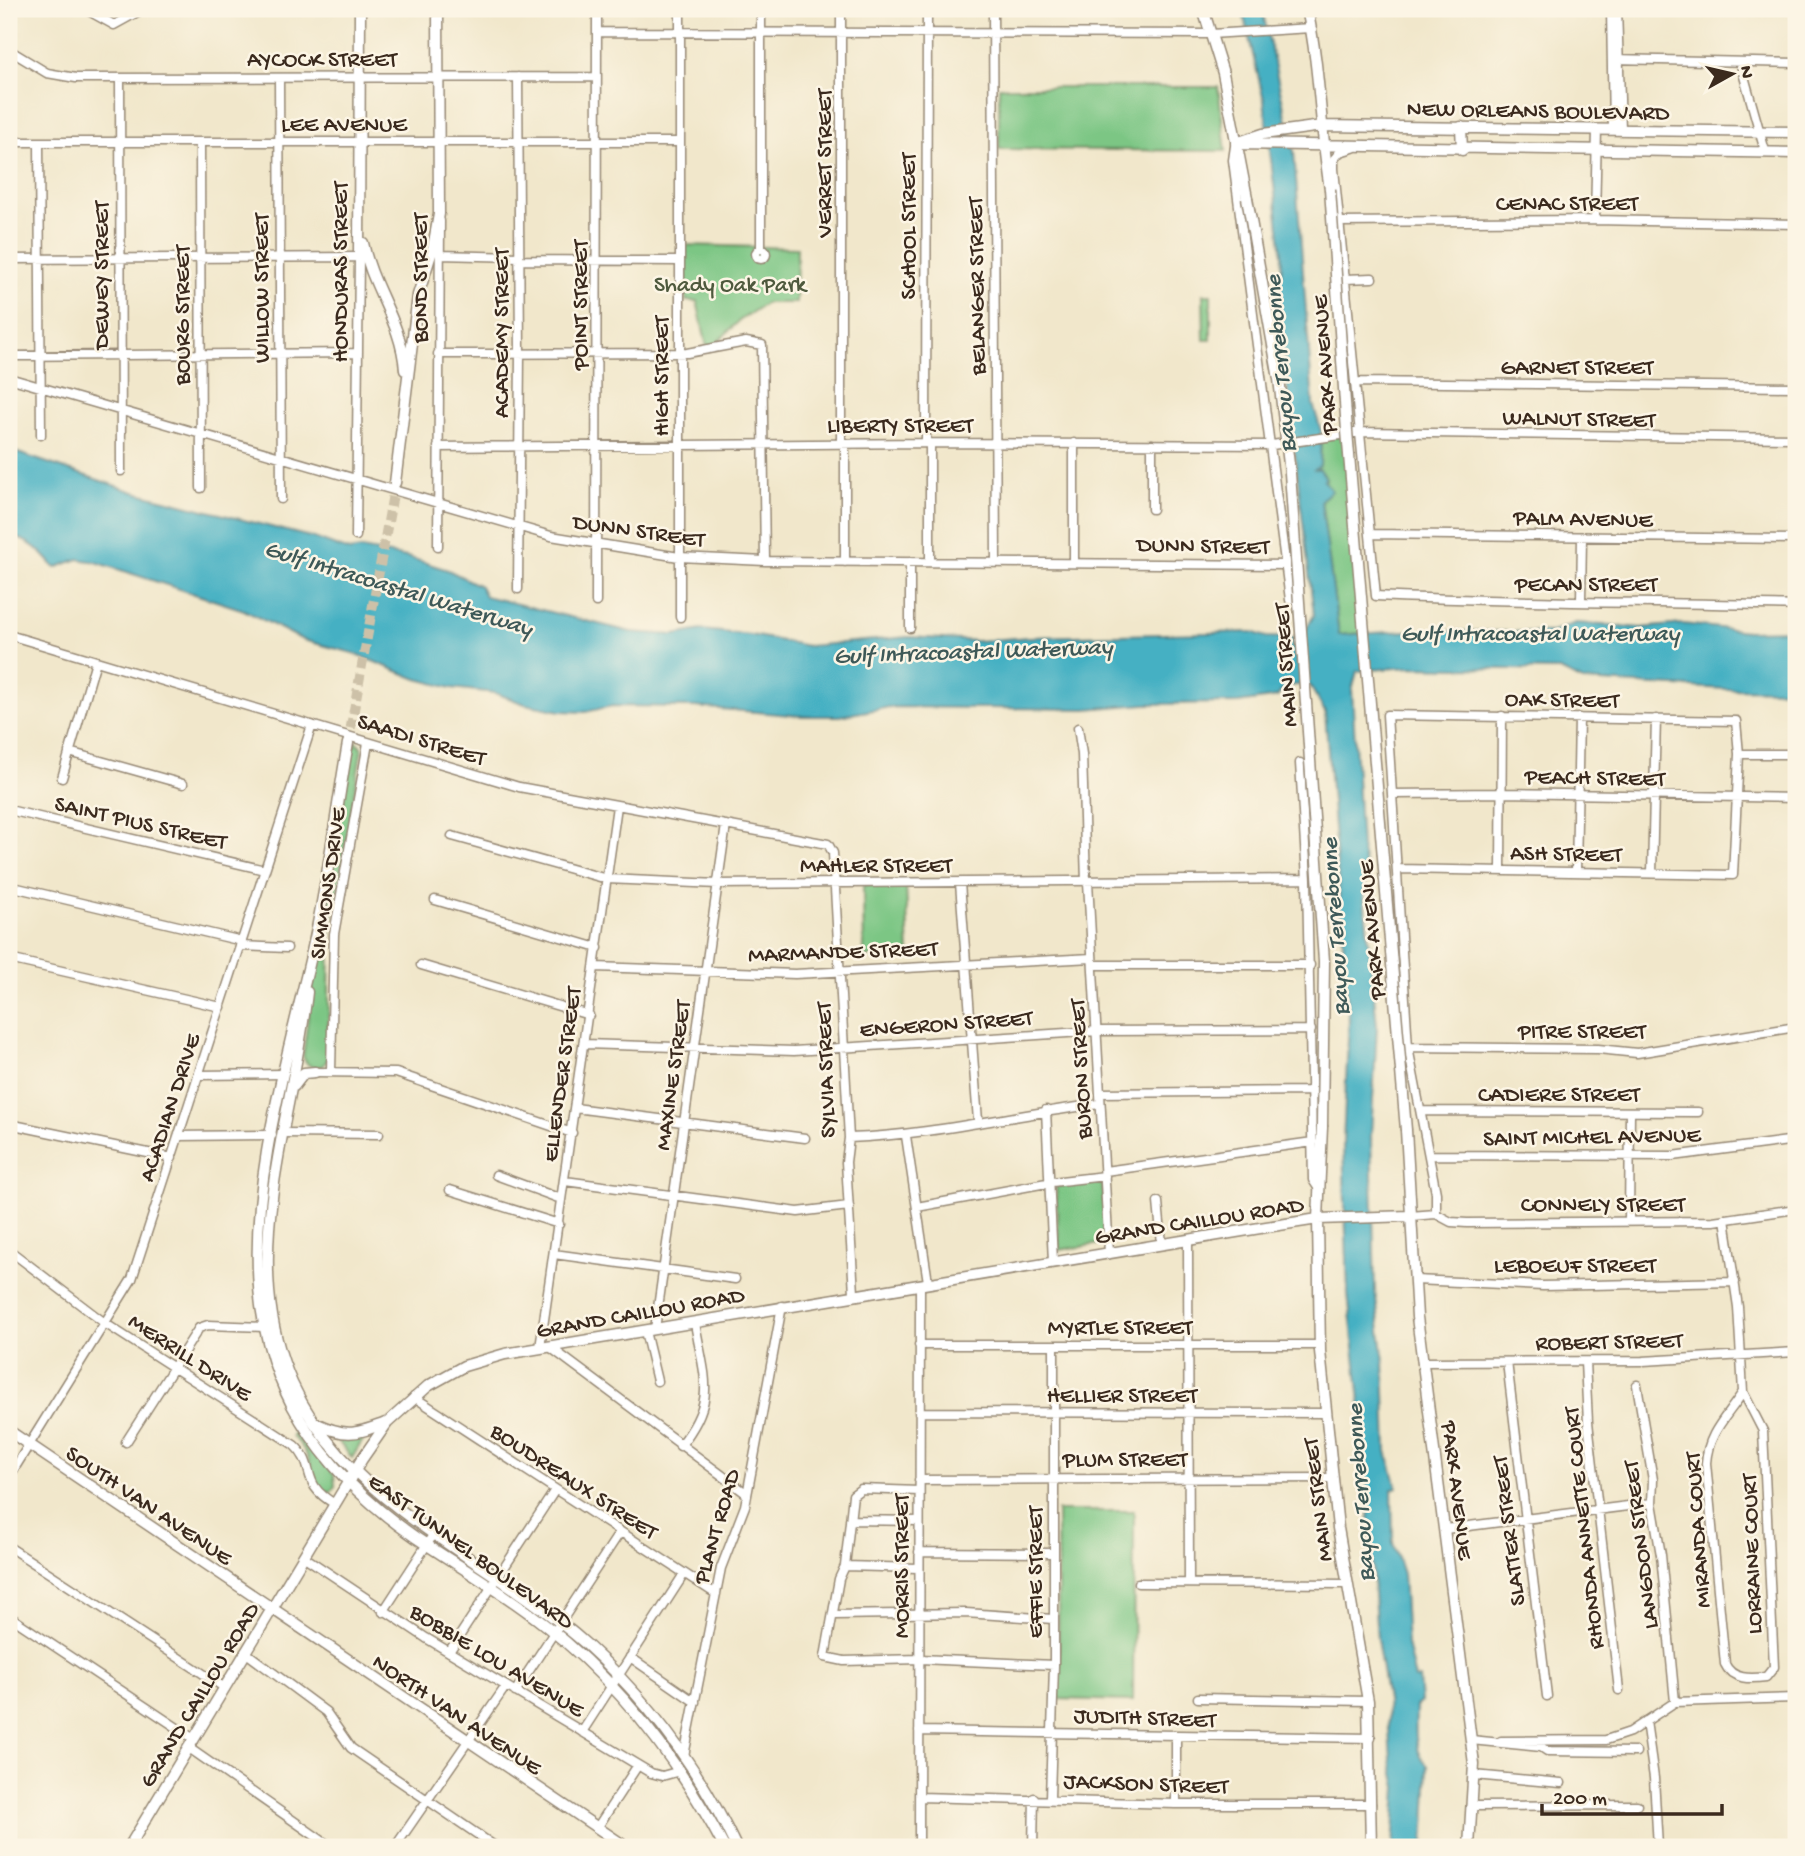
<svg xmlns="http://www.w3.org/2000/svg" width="1805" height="1856" viewBox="0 0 1805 1856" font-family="'Gochi Hand',sans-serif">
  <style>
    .green { fill: #7bc684; stroke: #5b7851; stroke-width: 2 }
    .water { fill: #45b0c3; stroke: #406d70; stroke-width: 2 }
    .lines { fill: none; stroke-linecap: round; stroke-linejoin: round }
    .major-tunnel { stroke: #cdc1a8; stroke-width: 10; stroke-dasharray: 10 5; stroke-linecap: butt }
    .minor-casing { stroke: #968874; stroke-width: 11 }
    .major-casing { stroke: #968874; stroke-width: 13 }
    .minor { stroke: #fff; stroke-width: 8 }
    .major { stroke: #fff; stroke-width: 10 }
    .major-bridge-casing { stroke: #968874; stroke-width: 13; stroke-linecap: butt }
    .major-bridge { stroke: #fff; stroke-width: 10 }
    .labels { text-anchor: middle; stroke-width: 5; stroke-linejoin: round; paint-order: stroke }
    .street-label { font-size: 23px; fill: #3b2a1e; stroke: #fcf5e5 }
    .park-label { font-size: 23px; fill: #4e593d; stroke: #fcf5e5 }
    .water-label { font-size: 24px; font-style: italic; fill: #3e5958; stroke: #fcf5e5 }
  </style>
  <rect width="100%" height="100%" fill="#fcf5e5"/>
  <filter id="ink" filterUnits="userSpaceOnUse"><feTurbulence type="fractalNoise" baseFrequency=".0143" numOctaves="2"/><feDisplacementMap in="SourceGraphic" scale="14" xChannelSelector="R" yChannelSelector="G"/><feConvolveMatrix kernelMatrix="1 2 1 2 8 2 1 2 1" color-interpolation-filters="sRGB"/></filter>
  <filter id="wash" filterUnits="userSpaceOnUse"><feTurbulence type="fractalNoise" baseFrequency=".00686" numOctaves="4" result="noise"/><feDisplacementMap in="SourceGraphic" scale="28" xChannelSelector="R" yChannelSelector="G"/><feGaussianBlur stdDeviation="1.57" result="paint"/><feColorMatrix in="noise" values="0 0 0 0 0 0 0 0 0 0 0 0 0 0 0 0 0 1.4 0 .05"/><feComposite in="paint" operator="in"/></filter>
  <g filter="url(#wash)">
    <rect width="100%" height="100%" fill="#f1e7cb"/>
    <path class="green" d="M 999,87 L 1218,87 L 1226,151 L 999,149 Z
      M 685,245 L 797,248 L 796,303 L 766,303 L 739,321 L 708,351 L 697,301 L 686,301 Z
      M 1203,294 L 1211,294 L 1211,340 L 1204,340 Z
      M 1349,434 L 1363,633 L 1339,635 L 1321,500 L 1326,478 L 1315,469 L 1320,465 L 1321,439 Z
      M 356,741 L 362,748 L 330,935 L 328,1059 L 323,1066 C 313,1069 306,1066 303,1056 L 318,939 L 350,758 Z
      M 906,884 L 909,955 L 864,957 L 863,885 Z
      M 1102,1179 L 1106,1243 L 1059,1250 L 1056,1186 Z
      M 297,1424 L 334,1475 L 335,1486 L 330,1493 L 322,1491 C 309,1473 312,1451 292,1437 Z
      M 332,1434 L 366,1435 L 352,1458 Z
      M 1057,1511 L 1134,1511 L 1133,1701 L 1056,1699 L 1059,1668 Z"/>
    <path class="water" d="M 1242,9 L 1262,9 L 1294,152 L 1313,404 L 1321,431 L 1320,465 L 1315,469 L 1320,469 L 1326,478 L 1324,480 L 1332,491 L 1321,500 L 1339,635 L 1408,631 L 1552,632 L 1576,623 L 1641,628 L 1683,624 L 1747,631 L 1796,630 L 1796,690 L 1727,689 L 1583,681 L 1560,670 L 1410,667 L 1357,671 L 1352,690 L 1361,847 L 1366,869 L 1364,896 L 1377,1026 L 1371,1136 L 1375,1291 L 1384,1361 L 1387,1451 L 1397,1487 L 1392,1489 L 1393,1543 L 1403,1574 L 1407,1644 L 1415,1679 L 1419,1679 L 1421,1702 L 1416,1706 C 1416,1727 1412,1750 1428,1766 L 1424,1847 L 1393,1847 L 1397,1787 L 1391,1760 L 1387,1700 L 1377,1639 L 1363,1427 L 1348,1294 L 1343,1143 L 1349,1020 L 1325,712 L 1309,684 L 1285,686 L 1277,697 L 1238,703 L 1145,704 L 1086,709 L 890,707 L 839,716 L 803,716 L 695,707 L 612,706 L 585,712 L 561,711 L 525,704 L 495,693 L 452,688 L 417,679 L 353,653 L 303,640 L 244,610 L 96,562 L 78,559 L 55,568 C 41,551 31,541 9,535 L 9,450 L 134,492 L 314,538 L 349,551 L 361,549 L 407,557 L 448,570 L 480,586 L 485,596 L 631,632 L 674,635 L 702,630 L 751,635 L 808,646 L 909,637 L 977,641 L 1030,637 L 1252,632 L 1266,637 L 1296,638 L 1306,629 L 1314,615 L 1289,405 L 1280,308 L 1282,254 L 1264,100 Z"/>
  </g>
  <g filter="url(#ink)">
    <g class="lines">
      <path class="major-tunnel" d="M 348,743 L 395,483"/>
      <defs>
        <path id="minor" d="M 85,9 L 114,25 L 143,9
          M 680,9 L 680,617
          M 841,9 L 841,443
          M 993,9 L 996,562
          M 1611,9 L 1613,129
          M 1617,9 L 1621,129
          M 597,32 L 1211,34 L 1311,28
          M 9,50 L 47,73 L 76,78 L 597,77
          M 1612,59 L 1796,63
          M 1740,62 L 1765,151
          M 518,77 L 520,353 L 518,589
          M 120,78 L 121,471
          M 279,78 L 281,499
          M 9,142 L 679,142
          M 39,142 L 41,435
          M 200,142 L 201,488
          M 1235,146 L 1233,160 L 1290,600
          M 1353,148 L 1340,152 L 1334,159 L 1334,169 L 1376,596 C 1516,603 1656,602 1796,606
          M 1595,220 L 1597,129
          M 1338,222 L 1595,220 L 1796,224
          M 761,248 L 761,9
          M756 254a5 5 0 1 1 10 0a5 5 0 1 1-10 0Z
          M 440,255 L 519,257
          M 9,259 L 359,257 L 356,536
          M 519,260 L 680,261
          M 1345,279 L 1372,278
          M 438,354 L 687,353 L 746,342 L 762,345 L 765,561
          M 9,356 L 358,353
          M 9,378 L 551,536 L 679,557 L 765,561 L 1287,565
          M 1357,382 L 1796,387
          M 926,443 L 927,9
          M 930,443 L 930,562
          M 1074,443 L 1074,562
          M 1152,444 L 1152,509
          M 438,447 L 926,443 L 1272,445 L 1361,432 L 1796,438
          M 1370,534 L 1796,539
          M 438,546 L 440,221
          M 845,562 L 845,443
          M 910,562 L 910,628
          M 1581,600 L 1582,537
          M 596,602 L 597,9
          M 9,635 L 519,787 L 828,844 L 833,853 L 849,1138 L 846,1162 L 854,1293
          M 1078,728 L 1082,754 L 1086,882
          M 69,752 L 183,784
          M 1739,754 L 1796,754
          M 1300,763 L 1307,879 L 1313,1180 L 1319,1189
          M 62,778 L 96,661
          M 1392,794 L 1502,793 L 1796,798
          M 9,810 L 265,870
          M 452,836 L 607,879 L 718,884 L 1307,879
          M 1398,869 L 1733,875 L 1739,754 L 1736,721 L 1387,715 L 1408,1047 L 1436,1193 L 1436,1214
          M 1501,871 L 1502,716
          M 1576,872 L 1579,718
          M 1652,873 L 1656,719
          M 1088,882 L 1109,1253
          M 960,883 L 978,1121
          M 9,886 L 242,941
          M 435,900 L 598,948
          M 240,946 L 287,948
          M 9,959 L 221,1007
          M 421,965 L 589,1015
          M 1093,965 L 1310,965
          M 595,967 L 795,974 L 1092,958
          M 585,1044 L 794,1051 L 1097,1031 L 1311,1030
          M 1408,1047 L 1598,1049 L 1637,1053 L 1796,1027
          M 315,1072 L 396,1073 L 572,1133
          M 331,1072 L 334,934 L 368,743
          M 199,1075 L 283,1074
          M 1100,1093 L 1313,1091
          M 575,1108 L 805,1138
          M 1046,1110 L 1053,1262
          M 1421,1111 L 1698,1112
          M 9,1124 L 172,1158
          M 283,1133 L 379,1134
          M 179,1136 L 272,1135
          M 906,1136 L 928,1282
          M 849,1138 C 934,1135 1016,1114 1100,1104
          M 1430,1155 L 1673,1156 L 1796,1140
          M 1105,1171 L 1313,1142
          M 496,1175 L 561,1199
          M 565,1181 L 798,1212 L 849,1206
          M 450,1190 L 559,1224
          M 1158,1202 L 1162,1244
          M 917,1207 L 1052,1182 L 1105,1176
          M 1410,1216 L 1436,1214 L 1451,1222 L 1467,1223 L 1713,1221 L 1796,1209
          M 1725,1219 L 1738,1307 L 1743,1392 C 1727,1417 1708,1432 1706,1463 L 1725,1664 C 1732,1680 1751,1679 1766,1677 L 1774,1667 L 1763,1431 L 1743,1392
          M 1629,1221 L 1630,1112
          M 1188,1240 L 1189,1583
          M 9,1250 L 106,1324 L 294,1445 C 318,1467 298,1483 335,1504
          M 554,1254 L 735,1279
          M 1415,1280 L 1543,1286 L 1735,1282
          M 655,1329 L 726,825
          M 645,1331 L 657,1381
          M 919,1345 L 1320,1345
          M 550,1347 L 747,1494
          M 540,1348 L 617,806
          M 1423,1362 L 1643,1361 L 1796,1352
          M 1507,1362 L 1547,1696
          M 1585,1362 L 1588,1422 L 1619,1690
          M 1637,1385 L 1653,1480 L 1652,1503 L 1661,1555 L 1675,1702
          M 414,1397 L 716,1594
          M 919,1412 L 1325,1413
          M 126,1442 L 199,1328 L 208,1325 L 264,1327
          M 680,1446 C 718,1399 704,1378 695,1323
          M 9,1477 L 132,1279 L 312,725
          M 919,1480 L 1332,1478
          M 919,1491 L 861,1489 L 853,1495 L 845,1566 L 839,1579 L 825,1657 L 844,1661 L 920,1659 L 1054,1665
          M 850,1520 L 919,1521
          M 1445,1529 L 1652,1503
          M 9,1547 L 225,1688
          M 919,1552 L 1053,1553
          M 303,1556 L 426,1638 L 651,1773 L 662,1776 L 680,1771
          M 845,1566 L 918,1568
          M 1138,1583 L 1346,1584
          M 383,1612 L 433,1535
          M 834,1615 L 966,1613 L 1053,1619
          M 9,1616 L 194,1739
          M 245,1652 L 326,1712 L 351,1748 L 496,1847
          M 449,1652 L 555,1490
          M 630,1657 L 695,1702
          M 515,1692 L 620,1532
          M 1198,1698 L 1368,1701
          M 1646,1721 L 1654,1778 L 1658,1847
          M 919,1731 L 1371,1738
          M 582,1732 L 684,1574
          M 1176,1737 L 1176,1804
          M 1471,1740 L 1541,1747 L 1547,1751 L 1636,1752
          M 1501,1741 L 1606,1740 L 1630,1732 L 1675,1702 L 1796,1698
          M 189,1748 L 331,1847
          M 684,1756 L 721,1568 L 745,1506 L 782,1306
          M 1474,1775 L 1561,1783
          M 920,1797 L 1176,1804 L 1371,1804
          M 1050,1798 L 1054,1665 L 1054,1345
          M 1473,1806 L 1637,1805
          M 597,1828 L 638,1765
          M 395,1847 L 506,1686
          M 919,1847 L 920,1284
          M 1033,1847 L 1034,1798"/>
        <path id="major" d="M 1203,9 L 1223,73 L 1247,198
          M 1307,9 C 1320,68 1320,129 1330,189
          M 1461,127 L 1462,150
          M 1236,143 L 1263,134 L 1322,126 L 1796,132
          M 1240,144 L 1796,153
          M 363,243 C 372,288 402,323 405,370
          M 359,257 L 360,9
          M 395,483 L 418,295 L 433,248 L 439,214 L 438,9
          M 348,743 C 335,818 326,895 308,969 C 254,1191 194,1384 415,1537 C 458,1566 504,1592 545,1625 C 622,1685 679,1761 724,1847
          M 307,992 C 296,1092 261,1190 269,1291 C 285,1486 462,1534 586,1644 C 649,1701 700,1770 736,1847
          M 294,1086 L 304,1073 L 315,1072
          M 1322,1127 L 1318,1219 L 1320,1351 L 1338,1528 L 1368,1701 L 1371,1847
          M 1406,1130 L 1417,1317 L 1474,1764 L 1469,1847
          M 315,1423 C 347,1438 355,1434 386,1423
          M 9,1431 L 626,1847
          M 129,1847 L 362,1459 L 387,1423 L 428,1386 L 464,1366 L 505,1354 L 1260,1228 L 1318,1219 L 1410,1216"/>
      </defs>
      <use href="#minor" class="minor-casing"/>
      <use href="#major" class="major-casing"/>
      <use href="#minor" class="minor"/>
      <use href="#major" class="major"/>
      <defs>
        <path id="major-bridge" d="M 1330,189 L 1347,431 L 1406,1130
          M 1247,198 L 1279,379 L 1290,473 L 1324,961 L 1322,1127"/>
      </defs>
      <use href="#major-bridge" class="major-bridge-casing"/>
      <use href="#major-bridge" class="major-bridge"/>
    </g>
  </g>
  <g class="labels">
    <g class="street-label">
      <text x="322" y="66">AYCOCK STREET</text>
      <text transform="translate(1538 109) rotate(1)" y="8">NEW ORLEANS BOULEVARD</text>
      <text x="344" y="131">LEE AVENUE</text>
      <text transform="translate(823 163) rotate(-90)" y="8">VERRET STREET</text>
      <text x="1567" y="210">CENAC STREET</text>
      <text transform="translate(907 226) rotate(-90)" y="8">SCHOOL STREET</text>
      <text transform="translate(339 272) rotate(-90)" y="8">HONDURAS STREET</text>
      <text transform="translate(100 275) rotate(-90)" y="8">DEWEY STREET</text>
      <text transform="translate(419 278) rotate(-90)" y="8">BOND STREET</text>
      <text transform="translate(975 286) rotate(-91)" y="8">BELANGER STREET</text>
      <text transform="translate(260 288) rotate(-90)" y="8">WILLOW STREET</text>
      <text transform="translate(579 305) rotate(-90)" y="8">POINT STREET</text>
      <text transform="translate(181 315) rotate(-90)" y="8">BOURG STREET</text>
      <text transform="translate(500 333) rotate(-90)" y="8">ACADEMY STREET</text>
      <text transform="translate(1323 365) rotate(-94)" y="8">PARK AVENUE</text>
      <text x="1577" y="374">GARNET STREET</text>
      <text transform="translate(660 376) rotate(-90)" y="8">HIGH STREET</text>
      <text transform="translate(1579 417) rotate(1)" y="8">WALNUT STREET</text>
      <text x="900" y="432">LIBERTY STREET</text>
      <text transform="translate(1583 517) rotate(1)" y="8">PALM AVENUE</text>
      <text transform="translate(639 529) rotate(8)" y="8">DUNN STREET</text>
      <text transform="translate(1203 544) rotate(1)" y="8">DUNN STREET</text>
      <text x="1586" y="591">PECAN STREET</text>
      <text transform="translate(1284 665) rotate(-94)" y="8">MAIN STREET</text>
      <text transform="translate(1562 698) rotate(1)" y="8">OAK STREET</text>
      <text transform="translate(422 738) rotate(17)" y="8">SAADI STREET</text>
      <text transform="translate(1595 776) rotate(1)" y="8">PEACH STREET</text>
      <text transform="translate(141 821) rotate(13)" y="8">SAINT PIUS STREET</text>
      <text transform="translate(1566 852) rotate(1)" y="8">ASH STREET</text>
      <text x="876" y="872">MAHLER STREET</text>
      <text transform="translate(326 883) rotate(-82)" y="8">SIMMONS DRIVE</text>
      <text transform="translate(1370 930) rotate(-95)" y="8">PARK AVENUE</text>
      <text transform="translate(843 950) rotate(-2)" y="8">MARMANDE STREET</text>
      <text transform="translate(946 1022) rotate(-4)" y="8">ENGERON STREET</text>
      <text x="1582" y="1038">PITRE STREET</text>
      <text transform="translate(1079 1069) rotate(-93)" y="8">BURON STREET</text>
      <text transform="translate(824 1070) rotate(-92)" y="8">SYLVIA STREET</text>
      <text transform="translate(560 1074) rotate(-82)" y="8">ELLENDER STREET</text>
      <text transform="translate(671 1075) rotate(-82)" y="8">MAXINE STREET</text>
      <text x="1559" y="1101">CADIERE STREET</text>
      <text transform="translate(168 1107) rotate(-72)" y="8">ACADIAN DRIVE</text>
      <text transform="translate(1592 1135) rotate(-1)" y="8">SAINT MICHEL AVENUE</text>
      <text x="1603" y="1211">CONNELY STREET</text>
      <text transform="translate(1199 1219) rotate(-9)" y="8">GRAND CAILLOU ROAD</text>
      <text x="1575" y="1272">LEBOEUF STREET</text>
      <text transform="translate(640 1311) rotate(-10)" y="8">GRAND CAILLOU ROAD</text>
      <text x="1120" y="1334">MYRTLE STREET</text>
      <text transform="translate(1609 1340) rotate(-1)" y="8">ROBERT STREET</text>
      <text transform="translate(191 1356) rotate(33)" y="8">MERRILL DRIVE</text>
      <text x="1122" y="1402">HELLIER STREET</text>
      <text x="1125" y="1466">PLUM STREET</text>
      <text transform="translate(575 1480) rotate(33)" y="8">BOUDREAUX STREET</text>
      <text transform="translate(1459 1490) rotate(83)" y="8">PARK AVENUE</text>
      <text transform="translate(1316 1500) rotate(-97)" y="8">MAIN STREET</text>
      <text transform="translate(150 1504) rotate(34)" y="8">SOUTH VAN AVENUE</text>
      <text transform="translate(715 1526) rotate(-74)" y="8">PLANT ROAD</text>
      <text transform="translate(1582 1528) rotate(-96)" y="8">RHONDA ANNETTE COURT</text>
      <text transform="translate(1696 1530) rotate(-94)" y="8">MIRANDA COURT</text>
      <text transform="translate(1507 1531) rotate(-97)" y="8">SLATTER STREET</text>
      <text transform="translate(1639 1545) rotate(-97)" y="8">LANGDON STREET</text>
      <text transform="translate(472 1550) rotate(36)" y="8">EAST TUNNEL BOULEVARD</text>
      <text transform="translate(1750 1554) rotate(-92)" y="8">LORRAINE COURT</text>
      <text transform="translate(900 1566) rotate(-90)" y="8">MORRIS STREET</text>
      <text transform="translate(1034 1572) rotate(-90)" y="8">EFFIE STREET</text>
      <text transform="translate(498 1659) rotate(31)" y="8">BOBBIE LOU AVENUE</text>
      <text transform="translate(198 1694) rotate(-59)" y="8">GRAND CAILLOU ROAD</text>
      <text transform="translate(458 1713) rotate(34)" y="8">NORTH VAN AVENUE</text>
      <text transform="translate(1145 1716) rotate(2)" y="8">JUDITH STREET</text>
      <text transform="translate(1146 1782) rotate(2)" y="8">JACKSON STREET</text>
    </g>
    <g class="park-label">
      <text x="730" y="291">Shady Oak Park</text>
    </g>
    <g class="water-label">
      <text transform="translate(1279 364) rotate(-95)" y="8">Bayou Terrebonne</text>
      <text transform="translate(399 587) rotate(17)" y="8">Gulf Intracoastal Waterway</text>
      <text x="1540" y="640">Gulf Intracoastal Waterway</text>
      <text transform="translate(973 650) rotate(-2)" y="8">Gulf Intracoastal Waterway</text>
      <text transform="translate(1334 927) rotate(-94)" y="8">Bayou Terrebonne</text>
      <text transform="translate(1359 1493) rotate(-94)" y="8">Bayou Terrebonne</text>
    </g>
  </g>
  <rect width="1805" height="1856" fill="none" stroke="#fcf5e5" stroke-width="35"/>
  <g transform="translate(1732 74) rotate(82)" stroke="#fcf5e5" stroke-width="5" paint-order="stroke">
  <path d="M0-5L12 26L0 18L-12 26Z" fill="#3b2a1e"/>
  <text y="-10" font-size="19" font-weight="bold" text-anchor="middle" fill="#3b2a1e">N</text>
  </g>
  <path d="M1542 1804v10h180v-10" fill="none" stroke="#3b2a1e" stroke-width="3.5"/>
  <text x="1553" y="1804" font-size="21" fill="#3b2a1e" stroke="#fcf5e5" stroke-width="5" paint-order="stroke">200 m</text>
</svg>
